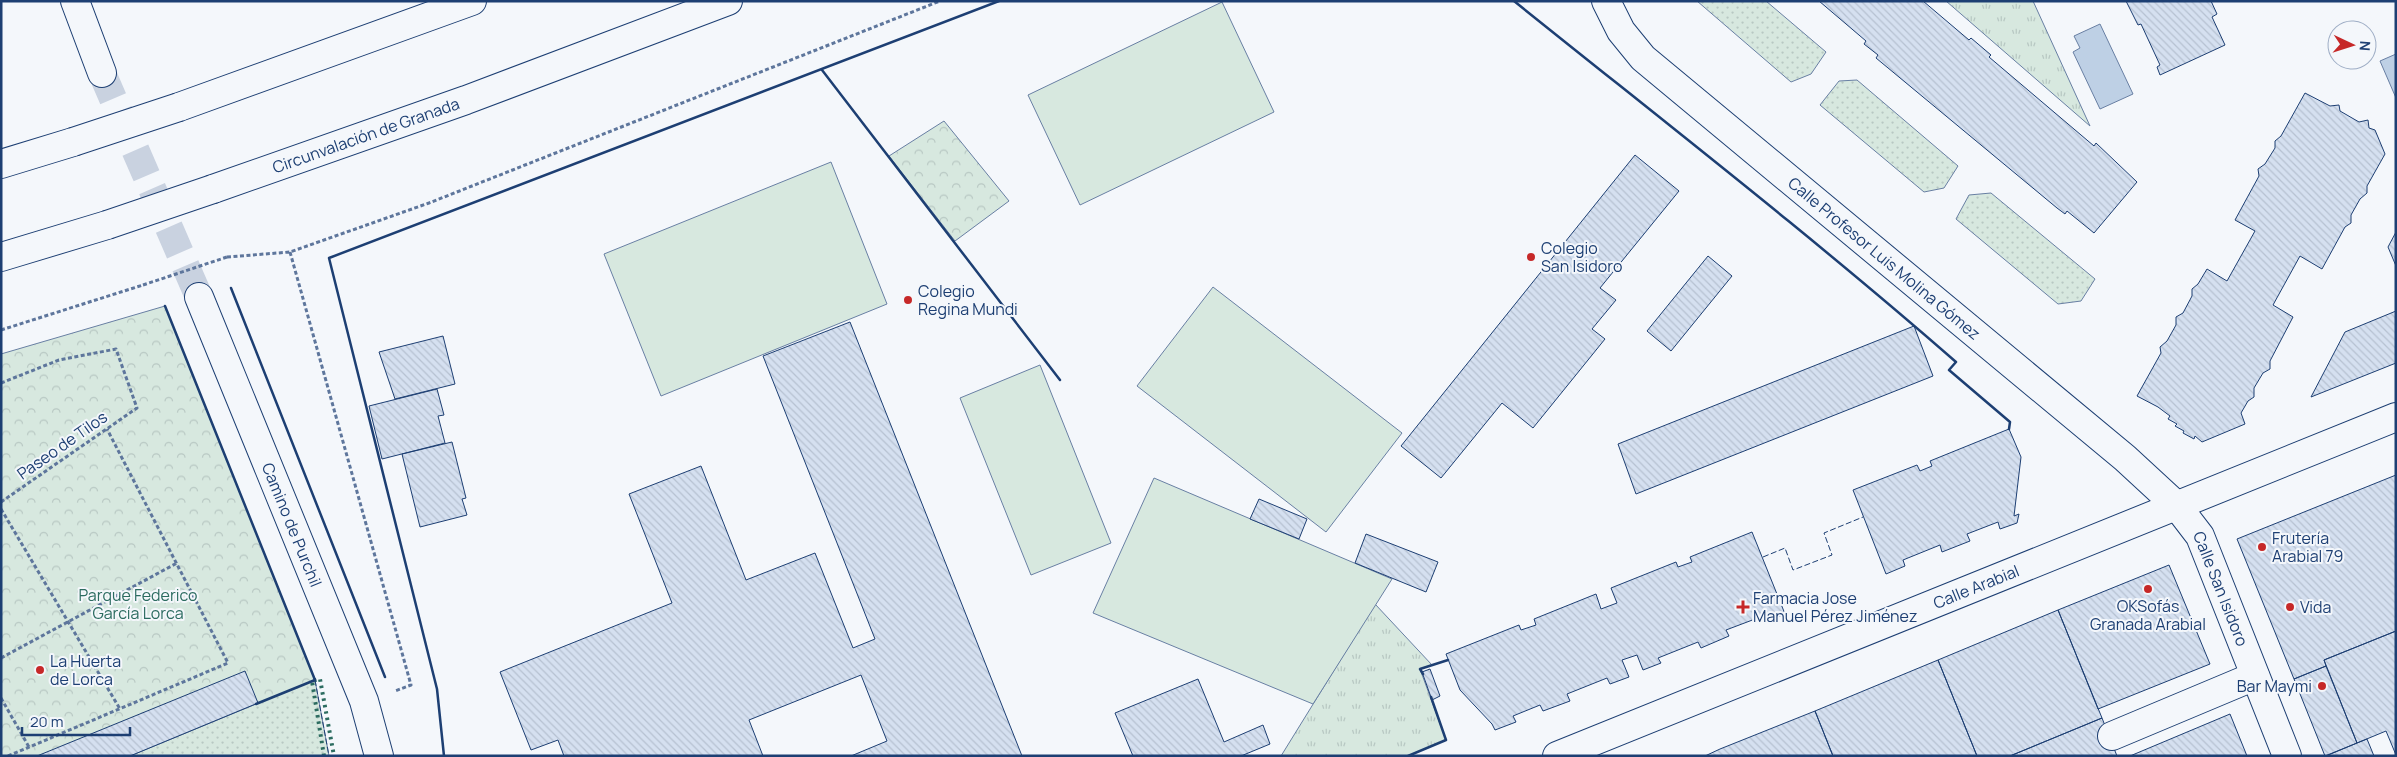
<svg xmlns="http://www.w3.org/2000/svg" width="2397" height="757" viewBox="0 0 2397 757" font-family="Manrope,sans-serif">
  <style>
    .grass { fill: url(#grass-tufts); stroke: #687fa3 }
    .park { fill: url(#park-crowns); stroke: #687fa3 }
    .garden { fill: url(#garden-dots); stroke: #687fa3 }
    .pitch { fill: #d7e8df; stroke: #687fa3 }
    .water { fill: #bed0e5; stroke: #687fa3 }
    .building { fill: url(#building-back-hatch); stroke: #1d3f73 }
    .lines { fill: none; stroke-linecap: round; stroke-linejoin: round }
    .tertiary-tunnel { stroke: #c9d2e0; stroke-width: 28; stroke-dasharray: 28 14; stroke-linecap: butt }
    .minor-casing { stroke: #1d3f73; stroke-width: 30 }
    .tertiary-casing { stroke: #1d3f73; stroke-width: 30 }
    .secondary-casing { stroke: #1d3f73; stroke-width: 30 }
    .primary-casing { stroke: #1d3f73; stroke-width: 30 }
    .motorway-casing { stroke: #1d3f73; stroke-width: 30 }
    .path { stroke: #5e769c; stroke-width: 3; stroke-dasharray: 4 2.5; stroke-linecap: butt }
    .minor { stroke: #f4f7fb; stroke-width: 28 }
    .tertiary { stroke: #f4f7fb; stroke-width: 28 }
    .secondary { stroke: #f4f7fb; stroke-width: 28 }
    .primary { stroke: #f4f7fb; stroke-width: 28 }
    .motorway { stroke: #f4f7fb; stroke-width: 28 }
    .motorway-bridge-casing { stroke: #1d3f73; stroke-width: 30; stroke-linecap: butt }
    .path-bridge { stroke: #5e769c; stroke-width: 3; stroke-dasharray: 4 2.5; stroke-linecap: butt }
    .motorway-bridge { stroke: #f4f7fb; stroke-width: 28 }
    .hedge { stroke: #2c6c60; stroke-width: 4; stroke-dasharray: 2.5 4; stroke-linecap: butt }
    .fence { stroke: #1d3f73; stroke-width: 1; stroke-dasharray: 6 2.5; stroke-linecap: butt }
    .wall { stroke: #1d3f73; stroke-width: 2.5 }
    .poi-dot { fill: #c62828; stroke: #f4f7fb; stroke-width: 2 }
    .labels { text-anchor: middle; stroke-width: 4; stroke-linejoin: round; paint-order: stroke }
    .street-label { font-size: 16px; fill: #1d3f73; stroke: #f4f7fb }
    .poi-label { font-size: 16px; fill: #1d3f73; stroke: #f4f7fb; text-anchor: start }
    .park-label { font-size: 16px; fill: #2c6c60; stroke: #f4f7fb }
  </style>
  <defs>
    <pattern id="grass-tufts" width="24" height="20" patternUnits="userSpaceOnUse" patternTransform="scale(1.25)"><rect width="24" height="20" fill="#d7e8df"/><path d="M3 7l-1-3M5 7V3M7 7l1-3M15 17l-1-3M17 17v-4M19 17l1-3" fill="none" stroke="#b8c8c3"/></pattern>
    <pattern id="park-crowns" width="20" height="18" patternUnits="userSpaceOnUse" patternTransform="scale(1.25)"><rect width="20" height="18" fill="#d7e8df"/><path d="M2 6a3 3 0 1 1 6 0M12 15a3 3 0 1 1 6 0" fill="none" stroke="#b8c8c3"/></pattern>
    <pattern id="garden-dots" width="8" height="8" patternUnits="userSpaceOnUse" patternTransform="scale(1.25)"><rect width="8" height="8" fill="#d7e8df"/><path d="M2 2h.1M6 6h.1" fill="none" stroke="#b8c8c3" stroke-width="1.8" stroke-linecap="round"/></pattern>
    <pattern id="building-back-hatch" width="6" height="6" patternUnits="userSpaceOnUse" patternTransform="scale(1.25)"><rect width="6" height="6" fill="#d5e0f0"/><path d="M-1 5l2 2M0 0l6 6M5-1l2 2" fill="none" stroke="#b6c1d1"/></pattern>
  </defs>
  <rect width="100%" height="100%" fill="#f4f7fb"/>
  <path class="grass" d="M 1946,1 L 2033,1 L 2090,126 Z
    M 1375,604 L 1432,665 L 1420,669 L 1446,740 L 1408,756 L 1281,756 Z"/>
  <path class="park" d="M 944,121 L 1009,201 L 955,241 L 889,156 Z
    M 165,306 L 315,680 L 130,756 L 1,756 L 1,354 Z"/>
  <path class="garden" d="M 1697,1 L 1766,1 L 1826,52 L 1811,74 L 1791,82 Z
    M 1857,80 L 1958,166 L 1944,188 L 1924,192 L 1820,105 L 1839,81 Z
    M 1991,193 L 2095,279 L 2081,301 L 2058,304 L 1956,219 L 1969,195 Z
    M 315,680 L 329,756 L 130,756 L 312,681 Z"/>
  <path class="pitch" d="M 1222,2 L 1274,112 L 1080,205 L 1028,95 Z
    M 831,162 L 887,304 L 661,396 L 604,254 Z
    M 1213,287 L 1402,433 L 1326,532 L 1137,386 Z
    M 1040,365 L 1111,543 L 1031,575 L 960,398 Z
    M 1154,478 L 1392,579 L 1313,704 L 1093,613 Z"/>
  <path class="water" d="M 2100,24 L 2133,94 L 2100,109 L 2073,52 L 2080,48 L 2074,36 Z
    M 2396,54 L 2396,98 L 2380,61 Z"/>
  <path class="building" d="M 1819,1 L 1923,1 L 1969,40 L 1971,38 L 1991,55 L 1989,57 L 2094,146 L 2096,143 L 2137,182 L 2094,233 L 2067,211 L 2065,214 L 2057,208 L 1876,58 L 1878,55 L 1864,44 L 1866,41 Z
    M 2126,1 L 2211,1 L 2217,14 L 2212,17 L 2225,45 L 2160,75 L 2157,67 L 2160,65 L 2141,24 L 2138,25 Z
    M 2305,93 L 2330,106 L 2339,105 L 2340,111 L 2359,122 L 2368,120 L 2369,128 L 2375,130 L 2385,154 L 2367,186 L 2367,193 L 2360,199 L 2351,215 L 2351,223 L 2345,227 L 2322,269 L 2300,256 L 2273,305 L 2293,317 L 2270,361 L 2270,369 L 2263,373 L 2254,388 L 2254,397 L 2248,401 L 2241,413 L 2245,424 L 2202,442 L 2195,436 L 2194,439 L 2183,433 L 2184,431 L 2175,426 L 2177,424 L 2168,419 L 2170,416 L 2158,407 L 2137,396 L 2161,353 L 2160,347 L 2167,341 L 2176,325 L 2176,317 L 2183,313 L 2192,296 L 2192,289 L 2198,284 L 2207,269 L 2227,281 L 2255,231 L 2235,220 L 2259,176 L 2258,169 L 2265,164 L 2275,148 L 2275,141 L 2281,136 Z
    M 1635,155 L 1679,191 L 1600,288 L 1616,300 L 1592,329 L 1605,339 L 1533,428 L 1502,403 L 1441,478 L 1401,446 Z
    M 2396,232 L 2396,266 L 2388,247 Z
    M 1708,256 L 1732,276 L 1671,351 L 1647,331 Z
    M 2396,311 L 2396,363 L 2311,397 L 2345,332 Z
    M 850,322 L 1022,756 L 851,756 L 887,741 L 861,675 L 749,720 L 763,756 L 564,756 L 558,740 L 531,750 L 500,672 L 672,603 L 629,494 L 701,466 L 746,580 L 815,553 L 853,648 L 875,639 L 763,356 Z
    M 1914,326 L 1933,376 L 1636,494 L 1618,444 Z
    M 443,336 L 455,384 L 395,399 L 379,352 Z
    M 437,389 L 444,415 L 438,416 L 445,443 L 382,459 L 369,406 Z
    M 2009,429 L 2021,457 L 2014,516 L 2019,514 L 2017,523 L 2000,529 L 1998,522 L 1967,534 L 1970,541 L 1942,552 L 1940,545 L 1903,560 L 1905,566 L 1886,574 L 1853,490 L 1917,465 L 1920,471 L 1932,466 L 1930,461 Z
    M 452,442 L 466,498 L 462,499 L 467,515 L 420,527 L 402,454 Z
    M 2396,475 L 2396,631 L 2324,660 L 2326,666 L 2294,679 L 2237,539 Z
    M 1259,499 L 1307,519 L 1299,539 L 1250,519 Z
    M 1752,532 L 1785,614 L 1765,622 L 1763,616 L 1726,630 L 1729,636 L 1701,648 L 1698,642 L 1658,658 L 1661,663 L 1643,670 L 1637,655 L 1622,660 L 1629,677 L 1610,684 L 1607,678 L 1567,694 L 1570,701 L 1543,711 L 1540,705 L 1513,716 L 1516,722 L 1495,730 L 1492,724 L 1460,690 L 1446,654 L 1519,625 L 1521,630 L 1536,625 L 1534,619 L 1596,594 L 1601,609 L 1617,603 L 1611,588 L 1676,562 L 1678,567 L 1692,562 L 1690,557 Z
    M 1366,534 L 1438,562 L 1426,592 L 1355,563 Z
    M 2169,565 L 2210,664 L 2098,709 L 2058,610 Z
    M 2058,610 L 2102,718 L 2010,756 L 1977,756 L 1938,660 Z
    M 2396,631 L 2396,755 L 2386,731 L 2357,743 L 2324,660 Z
    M 1938,660 L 1977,756 L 1833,756 L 1815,711 Z
    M 2326,666 L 2357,743 L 2325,756 L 2294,679 Z
    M 1430,669 L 1440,696 L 1432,700 L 1422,672 Z
    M 245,671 L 258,703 L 130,756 L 37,756 Z
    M 1198,679 L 1224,742 L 1263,725 L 1270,744 L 1241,756 L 1133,756 L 1115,713 Z
    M 1815,711 L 1833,756 L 1705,756 L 1720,749 Z
    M 2230,714 L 2247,756 L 2130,756 Z
    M 2102,718 L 2117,756 L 2010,756 Z
    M 2367,739 L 2374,756 L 2326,756 L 2357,743 Z"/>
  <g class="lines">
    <path class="tertiary-tunnel" d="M 102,73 L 199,297"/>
    <defs>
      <path id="minor" d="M 2112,736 L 2255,676"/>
      <g id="tertiary">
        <path d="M 75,1 L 102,73"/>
        <path id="s1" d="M 199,297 L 364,701 L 379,756"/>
      </g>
      <g id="secondary">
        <path id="s2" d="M 1606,1 L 1621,31 L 1643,58 L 2125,458 L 2177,506 L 2200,536 L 2287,756"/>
      </g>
      <g id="primary">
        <path id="s3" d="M 1557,756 L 2396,417"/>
      </g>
      <g id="motorway">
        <path d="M 179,107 L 472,1"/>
        <path d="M 1,164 L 73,142"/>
        <path id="s4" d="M 213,189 L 466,100 L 728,1"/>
        <path d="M 1,257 L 107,225"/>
      </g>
    </defs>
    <use href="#minor" class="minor-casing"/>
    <use href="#tertiary" class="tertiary-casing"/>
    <use href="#secondary" class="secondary-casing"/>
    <use href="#primary" class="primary-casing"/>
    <use href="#motorway" class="motorway-casing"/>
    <path class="path" d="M 290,252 L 411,685 L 395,691
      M 227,257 L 290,252 L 429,203 L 940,1
      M 1,330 L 143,285
      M 1,383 L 59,360 L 116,349 L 137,408 L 1,502
      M 1,509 L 120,709
      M 1,658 L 177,563
      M 1,698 L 29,747
      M 8,756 L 228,663 L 107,429"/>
    <use href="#minor" class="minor"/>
    <use href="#tertiary" class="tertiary"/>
    <use href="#secondary" class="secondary"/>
    <use href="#primary" class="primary"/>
    <use href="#motorway" class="motorway"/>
    <defs>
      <path id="motorway-bridge" d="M 73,142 L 179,107
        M 107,225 L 213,189"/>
    </defs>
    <use href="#motorway-bridge" class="motorway-bridge-casing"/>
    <path class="path-bridge" d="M 143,285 L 227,257"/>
    <use href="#motorway-bridge" class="motorway-bridge"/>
    <path class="hedge" d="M 324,756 L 312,681 L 320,679 L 334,756"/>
    <path class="fence" d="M 1763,557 L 1785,548 L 1793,570 L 1832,555 L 1824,533 L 1863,517
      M 315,680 L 329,756"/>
    <path class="wall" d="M 1514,1 C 1662,120 1813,237 1956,362 L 1949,370 L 2010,422 L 2009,429
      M 822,70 L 1060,380
      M 231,288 L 385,677
      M 165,306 L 315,680 L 256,704
      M 1423,674 L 1420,669 L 1448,660
      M 444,756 L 437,689 L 329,258 L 999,1
      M 1408,756 L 1446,740 L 1431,697"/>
  </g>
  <g class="poi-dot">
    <circle cx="1531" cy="257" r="5"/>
    <circle cx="908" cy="300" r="5"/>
    <circle cx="2262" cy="547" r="5"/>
    <circle cx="2148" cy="589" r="5"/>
    <path d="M1740.5 599.5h5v5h5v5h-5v5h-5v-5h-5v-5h5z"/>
    <circle cx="2290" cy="607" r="5"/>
    <circle cx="40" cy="670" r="5"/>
    <circle cx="2322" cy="686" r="5"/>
  </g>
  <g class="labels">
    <g class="street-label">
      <text dy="6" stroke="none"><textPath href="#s4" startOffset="162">Circunvalación de Granada</textPath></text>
      <text dy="6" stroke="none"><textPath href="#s2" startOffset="382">Calle Profesor Luis Molina Gómez</textPath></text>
      <text transform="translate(62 445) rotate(-35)" y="6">Paseo de Tilos</text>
      <text dy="6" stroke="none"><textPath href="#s1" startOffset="246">Camino de Purchil</textPath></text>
      <text dy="6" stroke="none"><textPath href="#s3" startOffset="452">Calle Arabial</textPath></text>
      <text dy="6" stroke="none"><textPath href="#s2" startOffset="860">Calle San Isidoro</textPath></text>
    </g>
    <g class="poi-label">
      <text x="1541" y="254">Colegio<tspan x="1541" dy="18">San Isidoro</tspan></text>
      <text x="918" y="297">Colegio<tspan x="918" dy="18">Regina Mundi</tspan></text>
      <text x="2272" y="544">Frutería<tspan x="2272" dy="18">Arabial 79</tspan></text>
      <text x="1753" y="604">Farmacia Jose<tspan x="1753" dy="18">Manuel Pérez Jiménez</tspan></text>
      <text x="2148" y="612" text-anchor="middle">OKSofás<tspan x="2148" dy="18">Granada Arabial</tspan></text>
      <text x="2300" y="613">Vida</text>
      <text x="50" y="667">La Huerta<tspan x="50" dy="18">de Lorca</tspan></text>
      <text x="2312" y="692" text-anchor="end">Bar Maymi</text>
    </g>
    <g class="park-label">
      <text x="138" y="601">Parque Federico<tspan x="138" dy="18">García Lorca</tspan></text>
    </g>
  </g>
  <rect width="2397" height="757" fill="none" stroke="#1d3f73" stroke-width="5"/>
  <g transform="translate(2352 45) rotate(94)"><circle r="24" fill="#f4f7fb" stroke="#9eadc5"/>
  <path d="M0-4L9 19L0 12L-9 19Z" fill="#c62828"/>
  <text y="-8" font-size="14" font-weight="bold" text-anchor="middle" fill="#1d3f73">N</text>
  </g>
  <path d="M22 727v8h108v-8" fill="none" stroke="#1d3f73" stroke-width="2.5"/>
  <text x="30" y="727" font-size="15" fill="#1d3f73" stroke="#f4f7fb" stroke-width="4" paint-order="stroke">20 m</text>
</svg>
